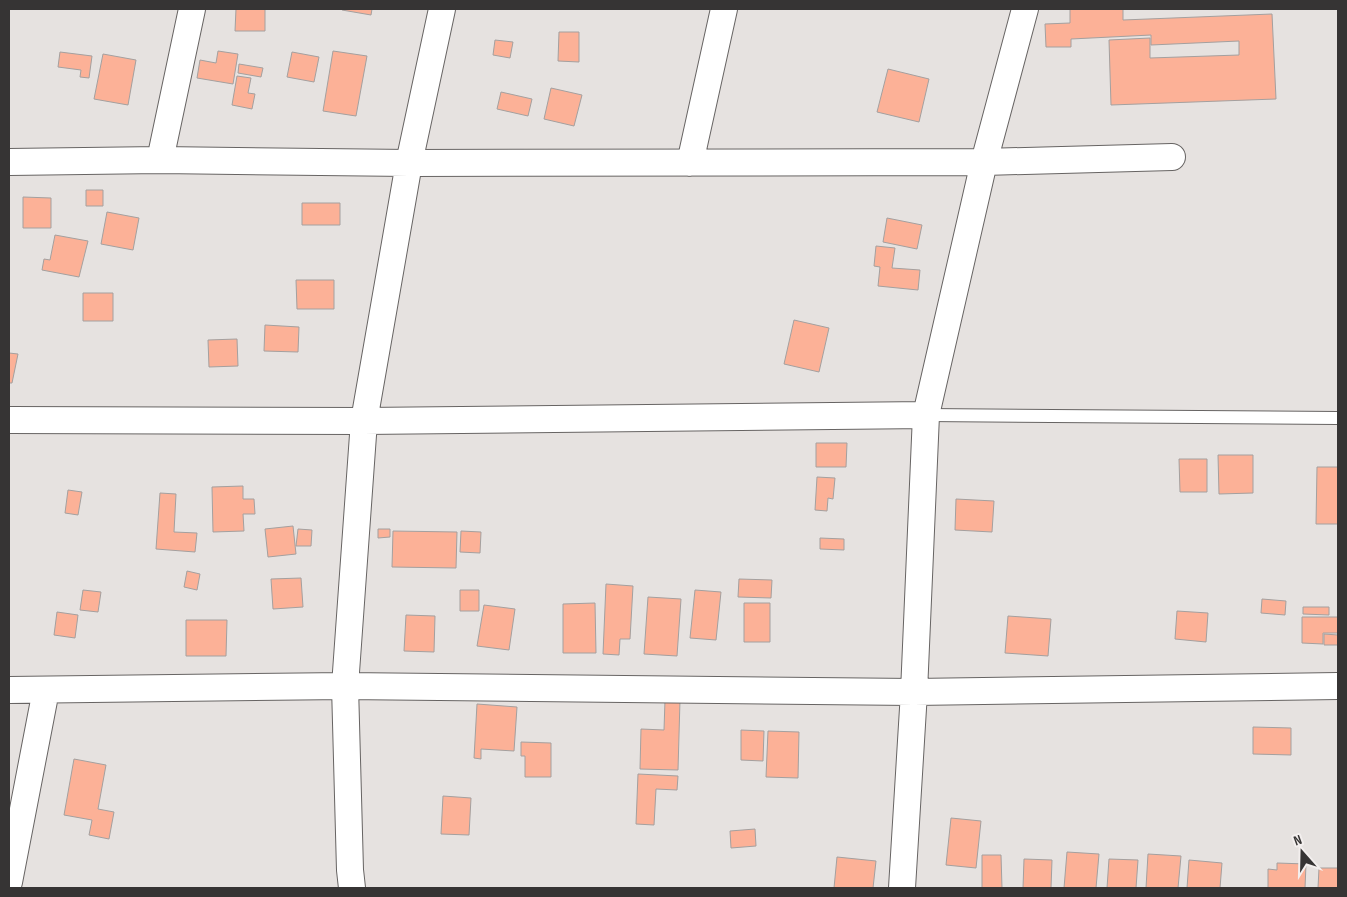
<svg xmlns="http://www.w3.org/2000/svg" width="1347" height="897" viewBox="0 0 1347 897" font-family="'Sofia Sans Condensed',sans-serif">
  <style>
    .building { fill: #fcb197; stroke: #a4a09f }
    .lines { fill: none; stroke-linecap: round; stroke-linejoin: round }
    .service-casing { stroke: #676463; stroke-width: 14 }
    .minor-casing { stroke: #676463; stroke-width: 28 }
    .service { stroke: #fff; stroke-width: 12 }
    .minor { stroke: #fff; stroke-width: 26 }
  </style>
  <rect width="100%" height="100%" fill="#e6e2e0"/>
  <path class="building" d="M 236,9 L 265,9 L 265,31 L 235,31 Z
    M 343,9 L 372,9 L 371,15 L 342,10 Z
    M 1070,9 L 1123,9 L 1123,20 L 1272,14 L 1276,99 L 1111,105 L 1109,40 L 1150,38 L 1150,58 L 1239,55 L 1239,41 L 1151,45 L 1151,35 L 1071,39 L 1071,47 L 1046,47 L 1045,24 L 1070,23 Z
    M 559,32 L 579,32 L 579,62 L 558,61 Z
    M 495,40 L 513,42 L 510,58 L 493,55 Z
    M 218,51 L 238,54 L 233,84 L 197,78 L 200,60 L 216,63 Z
    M 333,51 L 367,56 L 356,116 L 323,111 Z
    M 60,52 L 92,56 L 89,78 L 80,77 L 81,70 L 58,67 Z
    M 292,52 L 319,57 L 314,82 L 287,77 Z
    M 103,54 L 136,60 L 128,105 L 94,99 Z
    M 239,64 L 263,68 L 261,77 L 238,73 Z
    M 888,69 L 929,79 L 919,122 L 877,112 Z
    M 237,76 L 251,78 L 248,93 L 255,94 L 252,109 L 232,105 Z
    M 551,88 L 582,95 L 574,126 L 544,119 Z
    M 501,92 L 532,99 L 528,116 L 497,109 Z
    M 86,190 L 103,190 L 103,206 L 86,206 Z
    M 23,197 L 51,198 L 51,228 L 23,228 Z
    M 302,203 L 340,203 L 340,225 L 302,225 Z
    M 107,212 L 139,218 L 133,250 L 101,244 Z
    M 887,218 L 922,225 L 917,249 L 883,242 Z
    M 55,235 L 88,241 L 79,277 L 42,270 L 44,259 L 50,260 Z
    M 876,246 L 895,248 L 892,268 L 920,270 L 918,290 L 878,286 L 880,267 L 874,266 Z
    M 296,280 L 334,280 L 334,309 L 297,309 Z
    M 83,293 L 113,293 L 113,321 L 83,321 Z
    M 794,320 L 829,328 L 819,372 L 784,364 Z
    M 265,325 L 299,327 L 298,352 L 264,351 Z
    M 237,339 L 238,366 L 209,367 L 208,340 Z
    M 9,353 L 18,354 L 12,383 L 9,383 Z
    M 816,443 L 847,443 L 846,467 L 816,467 Z
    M 1218,455 L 1253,455 L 1253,493 L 1219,494 Z
    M 1179,459 L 1207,459 L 1207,492 L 1180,492 Z
    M 1317,467 L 1338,467 L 1338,524 L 1316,524 Z
    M 817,477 L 835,478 L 833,499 L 828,498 L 827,511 L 815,510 Z
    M 243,486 L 243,499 L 254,499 L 255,514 L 243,514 L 244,531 L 213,532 L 212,487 Z
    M 68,490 L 82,492 L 78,515 L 65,513 Z
    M 160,493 L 176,494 L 174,532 L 197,533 L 195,552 L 156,549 Z
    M 956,499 L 994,501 L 992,532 L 955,530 Z
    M 293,526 L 296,554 L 268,557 L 265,529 Z
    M 298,529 L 312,530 L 311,546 L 296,546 Z
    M 378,529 L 390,529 L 390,537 L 378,538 Z
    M 393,531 L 457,532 L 456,568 L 392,567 Z
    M 461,531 L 481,532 L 480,553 L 460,552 Z
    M 820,538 L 844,539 L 844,550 L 820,549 Z
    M 187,571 L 200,574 L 197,590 L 184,587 Z
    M 301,578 L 303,607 L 273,609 L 271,579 Z
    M 739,579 L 772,580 L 771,598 L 738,597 Z
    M 606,584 L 633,586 L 630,639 L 620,639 L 619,655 L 603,654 Z
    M 83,590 L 101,592 L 98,612 L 80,610 Z
    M 460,590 L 479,590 L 479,611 L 460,611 Z
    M 695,590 L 721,592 L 716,640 L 690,638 Z
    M 648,597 L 681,599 L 677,656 L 644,654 Z
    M 1262,599 L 1286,601 L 1285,615 L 1261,613 Z
    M 595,603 L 596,653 L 563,653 L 563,604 Z
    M 744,603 L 770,603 L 770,642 L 744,642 Z
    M 484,605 L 515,609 L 509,650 L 477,646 Z
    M 1303,607 L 1329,607 L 1329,615 L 1303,614 Z
    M 1177,611 L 1208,613 L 1206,642 L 1175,639 Z
    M 57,612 L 78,615 L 75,638 L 54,635 Z
    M 406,615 L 435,616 L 434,652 L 404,651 Z
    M 1008,616 L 1051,619 L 1048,656 L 1005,653 Z
    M 1302,617 L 1338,617 L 1338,633 L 1323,633 L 1323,644 L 1302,643 Z
    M 186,620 L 227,620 L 226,656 L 186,656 Z
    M 1324,634 L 1338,635 L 1338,645 L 1324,645 Z
    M 665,700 L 680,700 L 678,770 L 640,769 L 641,729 L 664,730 Z
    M 477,704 L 517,707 L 514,751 L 481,749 L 481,759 L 474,758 Z
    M 1253,727 L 1291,728 L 1291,755 L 1253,754 Z
    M 741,730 L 764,731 L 763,761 L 741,760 Z
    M 768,731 L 799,732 L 798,778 L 766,777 Z
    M 521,742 L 551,743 L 551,777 L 525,777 L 525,756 L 521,756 Z
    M 74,759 L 106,765 L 98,809 L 114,812 L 109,839 L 89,835 L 92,820 L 64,815 Z
    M 638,774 L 678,776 L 677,790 L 656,789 L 654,825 L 636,824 Z
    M 443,796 L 471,798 L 469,835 L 441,834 Z
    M 951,818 L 981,821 L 976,868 L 946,865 Z
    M 755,829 L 756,846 L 731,848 L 730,831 Z
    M 1067,852 L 1099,854 L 1096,888 L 1064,888 Z
    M 1148,854 L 1181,856 L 1178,888 L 1146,888 Z
    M 982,855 L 1001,855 L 1002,888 L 982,888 Z
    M 837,857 L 876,861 L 873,888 L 834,888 Z
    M 1024,859 L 1052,860 L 1051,888 L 1023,888 Z
    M 1109,859 L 1138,860 L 1136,888 L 1107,888 Z
    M 1189,860 L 1222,863 L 1220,888 L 1187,888 Z
    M 1277,863 L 1306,864 L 1305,888 L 1268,888 L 1268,869 L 1277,870 Z
    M 1319,868 L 1338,868 L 1338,888 L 1318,888 Z"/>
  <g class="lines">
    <defs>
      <path id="service" d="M 926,415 L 1338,418"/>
      <path id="minor" d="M 160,160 L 192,9
        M 9,162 L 160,160 L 409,163 L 984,162 L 1172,157
        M 690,163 L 724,9
        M 9,420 L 364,421 L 926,415
        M 9,690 L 345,686 L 914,692 L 1338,686
        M 9,882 L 46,690
        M 352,888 L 350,870 L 345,686 L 364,421 L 409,163 L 442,9
        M 902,888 L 914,692 L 926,415 L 984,162 L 1025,9"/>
    </defs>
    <use href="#service" class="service-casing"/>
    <use href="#minor" class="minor-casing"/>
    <use href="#service" class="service"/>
    <use href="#minor" class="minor"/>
  </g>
  <rect width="1347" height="897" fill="none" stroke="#363434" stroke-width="20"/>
  <g transform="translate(1302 852) rotate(340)" stroke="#f3efee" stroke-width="4" paint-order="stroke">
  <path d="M0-4L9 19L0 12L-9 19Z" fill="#363434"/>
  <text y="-8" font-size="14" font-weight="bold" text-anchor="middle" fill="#363434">N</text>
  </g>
</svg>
